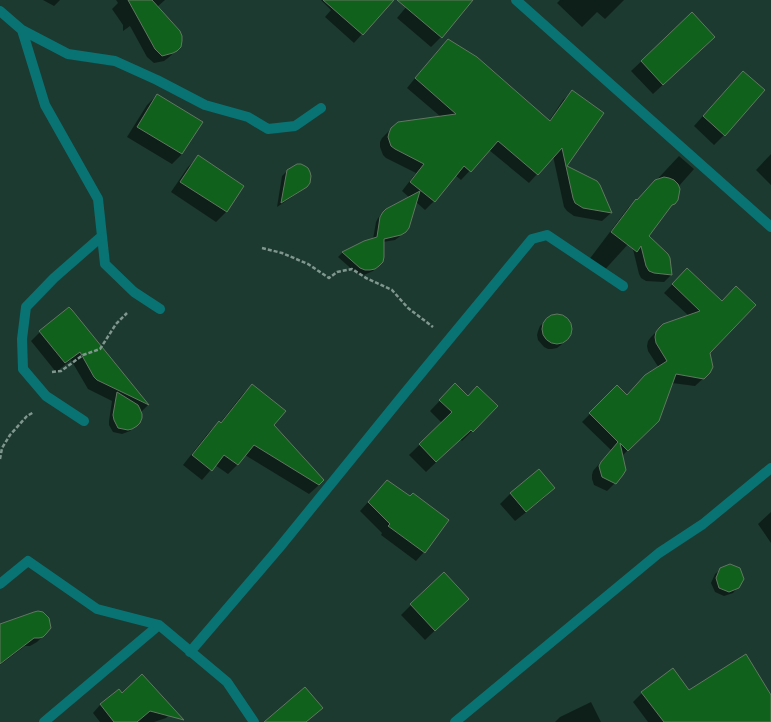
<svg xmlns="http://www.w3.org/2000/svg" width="771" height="722" viewBox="0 0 771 722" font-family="'Libre Baskerville',serif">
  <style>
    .shadow { fill: #0007 }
    .building { fill: #10611c; stroke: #627762 }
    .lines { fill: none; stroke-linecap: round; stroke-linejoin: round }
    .path { stroke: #80978f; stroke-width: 2.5; stroke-dasharray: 4 2; stroke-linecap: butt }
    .minor { stroke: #097373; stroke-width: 10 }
  </style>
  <rect width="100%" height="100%" fill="#1c3a30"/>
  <path class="shadow" d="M 43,0 L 60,0 L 54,6 Z
    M 116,0 L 165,0 L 157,7 L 177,50 L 168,58 L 164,61 L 154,63 L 147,57 L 130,26 L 123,31 L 123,25 L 112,9 L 118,3 Z
    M 321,0 L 385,0 L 362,34 L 354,43 L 325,17 L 331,10 Z
    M 412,0 L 472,0 L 441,37 L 431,47 L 397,18 Z
    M 560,0 L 624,0 L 605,19 L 597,12 L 582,27 L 557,3 Z
    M 692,14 L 704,46 L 653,94 L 631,71 Z
    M 448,40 L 549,121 L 563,100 L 572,92 L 603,113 L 565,166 L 596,182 L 611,213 L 602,221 L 574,216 L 567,211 L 564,207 L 553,156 L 529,183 L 489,150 L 461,180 L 455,175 L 434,201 L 425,210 L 416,202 L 405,232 L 399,237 L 395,240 L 383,242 L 379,266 L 373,271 L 364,275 L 355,272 L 338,257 L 343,252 L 373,239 L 376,222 L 378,218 L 386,209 L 410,198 L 402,191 L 416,173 L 386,158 L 383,155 L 380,147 L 380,142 L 382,138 L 391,129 L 441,117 L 407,88 L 439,49 Z
    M 733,82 L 724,135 L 714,145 L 694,126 Z
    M 157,95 L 182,154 L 172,164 L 127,137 L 147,105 Z
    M 771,154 L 771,185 L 756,170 Z
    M 679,156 L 694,169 L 640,230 L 671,275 L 664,282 L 646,281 L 641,278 L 639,274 L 631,241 L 600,275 L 585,265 L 628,208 L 636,200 L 637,201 Z
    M 198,157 L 243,186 L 226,212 L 216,222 L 171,192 L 188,167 Z
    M 288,170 L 307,186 L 301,191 L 277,207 L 282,176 Z
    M 687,269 L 722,302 L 709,352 L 709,373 L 695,386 L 672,383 L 658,420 L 622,456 L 615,483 L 607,491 L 594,485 L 592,479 L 592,475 L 593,471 L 611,450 L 582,422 L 617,387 L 624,399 L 659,368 L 648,351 L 647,346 L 648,341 L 651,337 L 663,325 L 689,316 L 664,293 Z
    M 68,308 L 148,405 L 141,412 L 139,422 L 130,431 L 122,434 L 113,432 L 109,425 L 109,421 L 112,401 L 88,389 L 71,360 L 56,372 L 31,341 L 40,332 Z
    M 557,315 L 562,315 L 566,318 L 569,321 L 571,326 L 572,331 L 570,336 L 561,345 L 557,348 L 552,349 L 548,349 L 544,347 L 538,340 L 537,335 L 538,331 L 540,326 L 548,318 Z
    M 252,385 L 273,425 L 319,485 L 309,494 L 245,455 L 237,465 L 228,474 L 215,465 L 202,480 L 183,465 L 209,432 L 219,422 L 220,423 L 242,395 Z
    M 455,385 L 468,397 L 497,406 L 462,441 L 460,439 L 426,472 L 409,455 L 442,423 L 430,411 Z
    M 539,470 L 553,488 L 544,498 L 515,521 L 500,504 L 510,494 Z
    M 379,490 L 424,552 L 416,561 L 381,535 L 382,533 L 360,511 Z
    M 771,512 L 771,543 L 758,524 Z
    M 721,569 L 738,587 L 733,593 L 724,596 L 715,592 L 711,583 L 715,574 Z
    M 411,605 L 458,608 L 425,640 L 401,615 Z
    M 0,627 L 46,633 L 37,642 L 30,646 L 25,646 L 0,665 Z
    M 673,670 L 689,691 L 771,697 L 771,722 L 648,722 L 633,702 L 642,693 Z
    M 118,691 L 121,694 L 174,710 L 166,718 L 154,722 L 100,722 L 93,713 L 100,705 Z
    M 591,702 L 601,722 L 555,722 L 560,717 Z"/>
  <path class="building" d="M 128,0 L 152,0 L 180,31 L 182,36 L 182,41 L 181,47 L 177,51 L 173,53 L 162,56 L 155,49 Z
    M 323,0 L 394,0 L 363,35 Z
    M 397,0 L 473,0 L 442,38 Z
    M 692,12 L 715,37 L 663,85 L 641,61 Z
    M 448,39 L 477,57 L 550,121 L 572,90 L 604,113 L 567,166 L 597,181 L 600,185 L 612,213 L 583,208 L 575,203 L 573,198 L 562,148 L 538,175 L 498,141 L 471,172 L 464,166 L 435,202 L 410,182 L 424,164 L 395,149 L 391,146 L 388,137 L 389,133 L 391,128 L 398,122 L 456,114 L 415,78 Z
    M 743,71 L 765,90 L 725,136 L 703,116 Z
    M 157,94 L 203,122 L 182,154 L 137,127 Z
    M 198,155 L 244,186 L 227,212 L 180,182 Z
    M 297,164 L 301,164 L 305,166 L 308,168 L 310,172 L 311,176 L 310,183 L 307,187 L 281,203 L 287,170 Z
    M 664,177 L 669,178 L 674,180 L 678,184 L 680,189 L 678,200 L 675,204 L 672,205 L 649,236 L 668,254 L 670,258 L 672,275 L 654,273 L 649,271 L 646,266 L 641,246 L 637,252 L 611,232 L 636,199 L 637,200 L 655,180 Z
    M 420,191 L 409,228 L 406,232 L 401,235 L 384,239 L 384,257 L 383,262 L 379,266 L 375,269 L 370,270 L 365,270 L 360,268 L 342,252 L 364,241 L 377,237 L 380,217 L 383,212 L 386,209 Z
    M 687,268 L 722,301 L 736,286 L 756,305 L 710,353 L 713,367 L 710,373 L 704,379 L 676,374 L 659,421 L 628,451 L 620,443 L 626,470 L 623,475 L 616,484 L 602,477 L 600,470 L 599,466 L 601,462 L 618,442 L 589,413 L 617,385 L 627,395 L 645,375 L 667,361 L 656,343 L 655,337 L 656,332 L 659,328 L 663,324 L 700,311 L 672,284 Z
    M 69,307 L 72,310 L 149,405 L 97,380 L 94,377 L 80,352 L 65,363 L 39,331 Z
    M542 329a15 15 0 1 1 30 0a15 15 0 1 1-30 0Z
    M 455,383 L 468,396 L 477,386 L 498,406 L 473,432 L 471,430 L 436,462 L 419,444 L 452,412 L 439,400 Z
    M 252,384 L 286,411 L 274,425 L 324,480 L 319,485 L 254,445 L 238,465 L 224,455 L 212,471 L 192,455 L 219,421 L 221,423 Z
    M 117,392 L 138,405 L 140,409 L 142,414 L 142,418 L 140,423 L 137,426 L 132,429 L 128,430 L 118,428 L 114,420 L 113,415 Z
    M 539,469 L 555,488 L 526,512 L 510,493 Z
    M 387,480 L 410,496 L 413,493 L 449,520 L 425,553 L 388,526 L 390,524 L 368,502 Z
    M 730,564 L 740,568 L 744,579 L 739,588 L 729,592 L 719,588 L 716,578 L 720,568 Z
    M 444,572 L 469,599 L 435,631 L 410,604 Z
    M 38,611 L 43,612 L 49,618 L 51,628 L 46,634 L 43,637 L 39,638 L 34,638 L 0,664 L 0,624 L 34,612 Z
    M 746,654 L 771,695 L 771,722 L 664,722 L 641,692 L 673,668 L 689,690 Z
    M 142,674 L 184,720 L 150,711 L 137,722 L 114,722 L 100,704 L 119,689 L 122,693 Z
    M 305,687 L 323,708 L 306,722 L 264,722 Z"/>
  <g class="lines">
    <path class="path" d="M 262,248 L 282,253 L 308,264 L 329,278 L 337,272 L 352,269 L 366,278 L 392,290 L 408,308 L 433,327
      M 52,372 L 61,371 L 83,355 L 100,349 L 116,324 L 127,313
      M 0,459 L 2,448 L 10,435 L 27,416 L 34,412"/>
    <path class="minor" d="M 516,0 L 771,227
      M 0,11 L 22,30 L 45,105 L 98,199 L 105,264 L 134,292 L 160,309
      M 22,30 L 68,54 L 115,61 L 157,80 L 205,105 L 248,117 L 268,129 L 295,126 L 321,108
      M 84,421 L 46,396 L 23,369 L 22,339 L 26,307 L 54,278 L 102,236
      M 0,584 L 28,561 L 97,609 L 159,625 L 227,682 L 254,722
      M 190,652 L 279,548 L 404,394 L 532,239 L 547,235 L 623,286
      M 44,722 L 159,625
      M 455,722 L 659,553 L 703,524 L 771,468"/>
  </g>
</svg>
